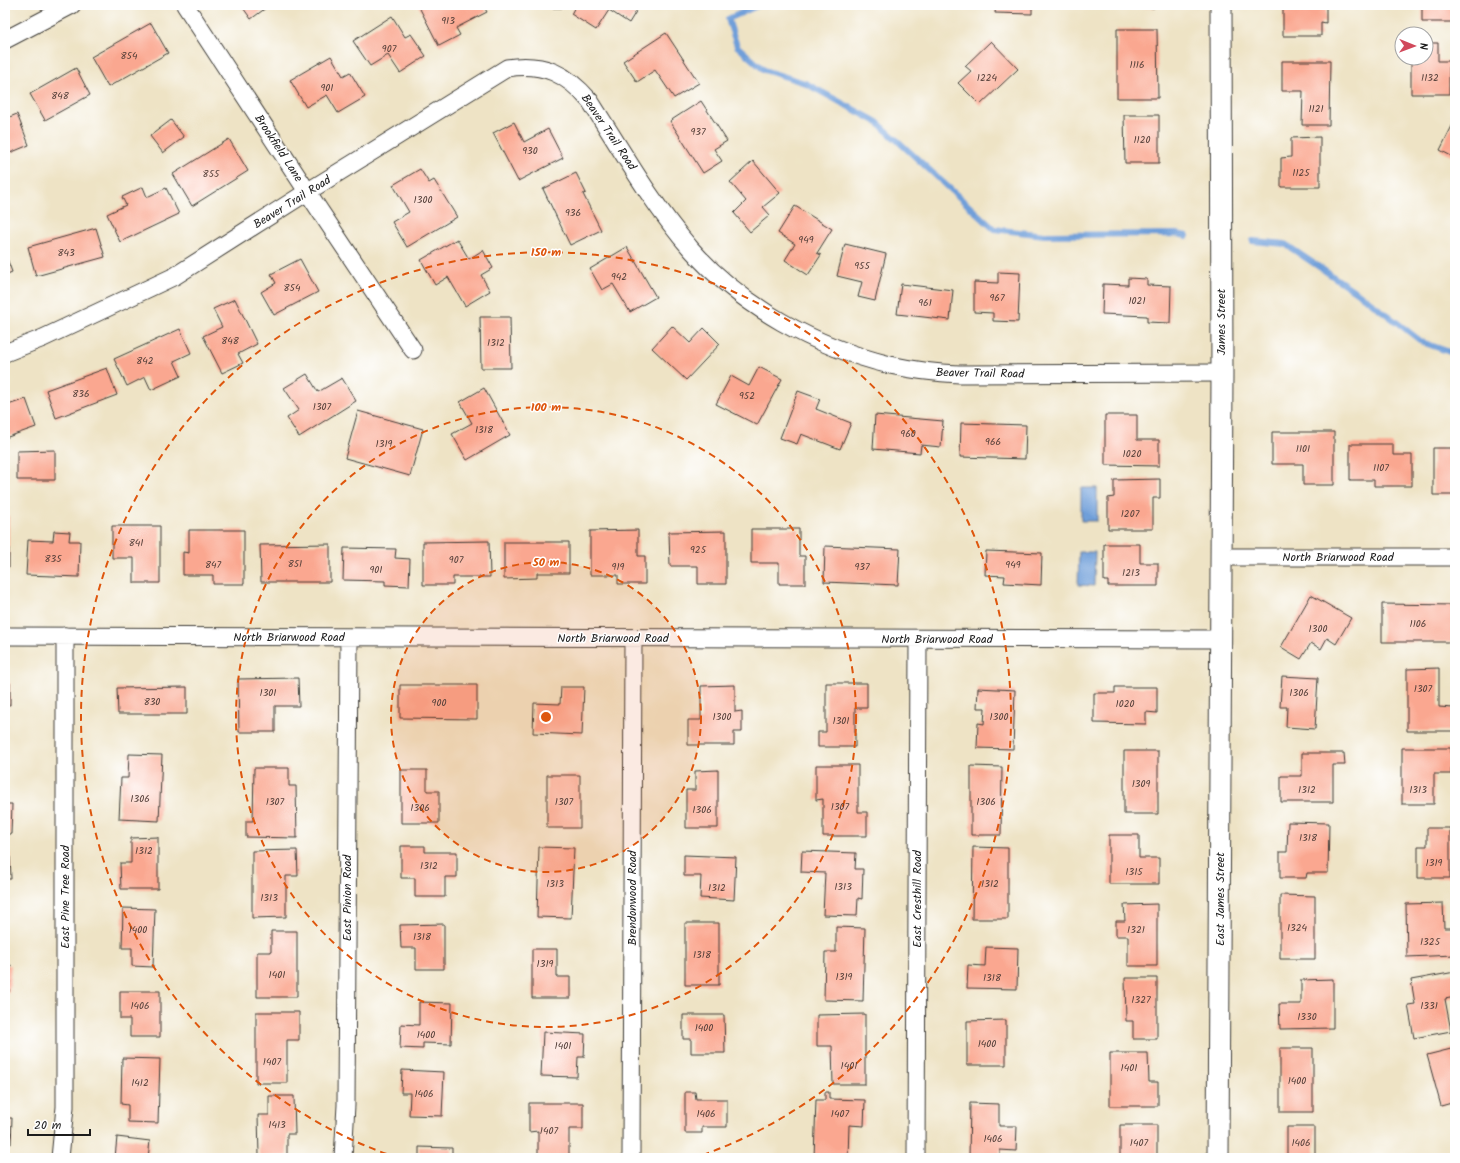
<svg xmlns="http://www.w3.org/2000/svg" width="1460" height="1163" viewBox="0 0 1460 1163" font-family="Kalam,sans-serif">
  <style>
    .water { fill: #6f9fd9; stroke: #465e7a }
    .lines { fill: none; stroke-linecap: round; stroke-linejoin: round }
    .stream { stroke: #6f9fd9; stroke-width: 6 }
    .building { fill: #faa790 }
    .minor-casing { stroke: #3c3a35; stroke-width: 19 }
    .tertiary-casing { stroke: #3c3a35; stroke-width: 23 }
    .minor { stroke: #fff; stroke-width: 17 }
    .tertiary { stroke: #fff; stroke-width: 21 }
    .ring { fill: none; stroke: #de560d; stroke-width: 2; stroke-dasharray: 7 5 }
    .labels { text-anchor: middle; stroke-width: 3; stroke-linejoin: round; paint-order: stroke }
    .number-label { font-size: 10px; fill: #543f39 }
    .street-label { font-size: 12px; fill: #1c1c1c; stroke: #fff }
    .centre { fill: #de560d; stroke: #fff; stroke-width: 2 }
    .ring-label { font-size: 12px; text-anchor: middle; font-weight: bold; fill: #de560d; stroke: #fff; stroke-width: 3; stroke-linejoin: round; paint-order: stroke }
  </style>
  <rect width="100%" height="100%" fill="#fff"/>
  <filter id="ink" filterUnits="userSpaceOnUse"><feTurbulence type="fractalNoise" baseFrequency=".025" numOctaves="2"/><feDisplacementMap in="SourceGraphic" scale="8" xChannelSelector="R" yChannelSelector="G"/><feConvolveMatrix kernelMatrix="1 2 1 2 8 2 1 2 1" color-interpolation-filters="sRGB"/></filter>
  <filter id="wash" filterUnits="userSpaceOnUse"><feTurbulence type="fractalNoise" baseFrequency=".012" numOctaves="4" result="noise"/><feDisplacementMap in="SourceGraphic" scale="16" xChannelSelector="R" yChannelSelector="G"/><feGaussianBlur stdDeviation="0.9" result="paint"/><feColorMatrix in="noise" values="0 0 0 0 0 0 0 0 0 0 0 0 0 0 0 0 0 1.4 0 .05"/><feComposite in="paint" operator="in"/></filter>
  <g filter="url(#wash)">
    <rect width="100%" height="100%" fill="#eee3c5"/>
    <path class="water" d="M 1081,488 L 1097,488 L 1097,521 L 1081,521 Z
      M 1079,552 L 1095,552 L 1094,586 L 1078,585 Z"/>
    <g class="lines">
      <path class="stream" d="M 759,5 L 728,19 L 737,46 L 764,70 L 805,83 L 877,122 L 994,229 L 1044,235 L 1176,234 L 1187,236
        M 1253,241 L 1285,244 L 1368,300 L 1422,342 L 1455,354"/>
    </g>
    <g id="blocks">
      <path class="building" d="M 241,5 L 270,5 L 251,19 Z
        M 418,5 L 483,5 L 487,12 L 456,28 L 460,35 L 439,46 Z
        M 491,5 L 562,5 L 562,8 L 491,8 Z
        M 576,5 L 640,5 L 629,23 L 609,10 L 596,30 L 571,14 Z
        M 996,5 L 1032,5 L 1032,14 L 995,13 Z
        M 1124,5 L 1154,5 L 1154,8 L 1124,6 Z
        M 1283,5 L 1326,5 L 1326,23 L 1321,22 L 1321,36 L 1283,36 Z
        M 1422,5 L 1455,5 L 1455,22 L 1422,22 Z
        M 392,16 L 405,37 L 411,34 L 426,56 L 400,73 L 388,55 L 370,66 L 353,41 Z
        M 151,23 L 168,53 L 108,87 L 91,57 Z
        M 1117,29 L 1157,29 L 1158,98 L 1117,98 Z
        M 666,33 L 699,83 L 674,98 L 655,70 L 637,82 L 623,61 Z
        M 991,41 L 1018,69 L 980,105 L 958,83 L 971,71 L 965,66 Z
        M 1426,43 L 1438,43 L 1438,61 L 1449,61 L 1449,94 L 1411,94 L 1411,58 L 1426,58 Z
        M 331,56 L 343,76 L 350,72 L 365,97 L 338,113 L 327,95 L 306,107 L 290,80 Z
        M 1282,61 L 1330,61 L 1329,125 L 1302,125 L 1303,91 L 1282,91 Z
        M 76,68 L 90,95 L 45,120 L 30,94 Z
        M 701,101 L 727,141 L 714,149 L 722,161 L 703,173 L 670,121 Z
        M 17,114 L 29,145 L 5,155 L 5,119 Z
        M 1124,115 L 1159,115 L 1159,163 L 1125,163 Z
        M 171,120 L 184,137 L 163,153 L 150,136 Z
        M 514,122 L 524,142 L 548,129 L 563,158 L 518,181 L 493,133 Z
        M 1453,124 L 1455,125 L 1455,158 L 1440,150 Z
        M 1320,137 L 1320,187 L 1281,187 L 1281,158 L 1291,157 L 1291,138 Z
        M 229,139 L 248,171 L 192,206 L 173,174 Z
        M 753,161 L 780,193 L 763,207 L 770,215 L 750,232 L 734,213 L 746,201 L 730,182 Z
        M 420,169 L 429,183 L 434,180 L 457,217 L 407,247 L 392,222 L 409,212 L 393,185 Z
        M 576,173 L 586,193 L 583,194 L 601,230 L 570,245 L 543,189 Z
        M 143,187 L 147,197 L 166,188 L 179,214 L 120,242 L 107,214 L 126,205 L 122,197 Z
        M 795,206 L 832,229 L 817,253 L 821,255 L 808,275 L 785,260 L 795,244 L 778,233 Z
        M 96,228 L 105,257 L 36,276 L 28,247 Z
        M 457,239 L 469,259 L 483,250 L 493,268 L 481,275 L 490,291 L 465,306 L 448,277 L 435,285 L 421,260 Z
        M 845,244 L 886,254 L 875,301 L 858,297 L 862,282 L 837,276 Z
        M 627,247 L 656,297 L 630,312 L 613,284 L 602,290 L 590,269 Z
        M 5,253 L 12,272 L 5,275 Z
        M 300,259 L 318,292 L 274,315 L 261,292 L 276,283 L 271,274 Z
        M 998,272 L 1020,273 L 1018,322 L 993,321 L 993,313 L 974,312 L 974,282 L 998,283 Z
        M 1128,278 L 1147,279 L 1147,285 L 1171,286 L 1170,323 L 1147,322 L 1147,316 L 1102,314 L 1103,284 L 1128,285 Z
        M 901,284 L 953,290 L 950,320 L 897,314 Z
        M 235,299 L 257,344 L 238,354 L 243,363 L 222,373 L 203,336 L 222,327 L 213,309 Z
        M 480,317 L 510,317 L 511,368 L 481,368 Z
        M 672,326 L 690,343 L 704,328 L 720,344 L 686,380 L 652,348 Z
        M 180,329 L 191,353 L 174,361 L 181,376 L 151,390 L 145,377 L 127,386 L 114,359 Z
        M 759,367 L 782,379 L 757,425 L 716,404 L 731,376 L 749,386 Z
        M 107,368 L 117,395 L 56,418 L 46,390 Z
        M 307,374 L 318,392 L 342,378 L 356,401 L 299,437 L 287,418 L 299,410 L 284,388 Z
        M 484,388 L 510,435 L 467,460 L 452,434 L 472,423 L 460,402 Z
        M 798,391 L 820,399 L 816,409 L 851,423 L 840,449 L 801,434 L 797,444 L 780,438 Z
        M 26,399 L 36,427 L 5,438 L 5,406 Z
        M 358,411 L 423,429 L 410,476 L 345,458 Z
        M 875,415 L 943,421 L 941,447 L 921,445 L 920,453 L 873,449 Z
        M 1105,415 L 1137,415 L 1137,440 L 1159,440 L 1159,466 L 1105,465 Z
        M 961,423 L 1026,425 L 1025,459 L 960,457 Z
        M 1272,432 L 1334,432 L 1334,485 L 1303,485 L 1303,464 L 1272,464 Z
        M 1350,444 L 1393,444 L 1393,455 L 1412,455 L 1412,486 L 1374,486 L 1374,480 L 1350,480 Z
        M 1433,448 L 1455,448 L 1455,495 L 1433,495 Z
        M 55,450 L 55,480 L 17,480 L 17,451 Z
        M 1160,479 L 1160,498 L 1153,498 L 1153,529 L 1108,529 L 1108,498 L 1114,497 L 1114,480 Z
        M 5,516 L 9,516 L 9,567 L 5,567 Z
        M 112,526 L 160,526 L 160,583 L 134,583 L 134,558 L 112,558 Z
        M 751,529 L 799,529 L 799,556 L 805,556 L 805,584 L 779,584 L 779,563 L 751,563 Z
        M 189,530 L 244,530 L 244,584 L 213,584 L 213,575 L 183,575 L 183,552 L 189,553 Z
        M 638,530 L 638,556 L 645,556 L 645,584 L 618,584 L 618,575 L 590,575 L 590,531 Z
        M 54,531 L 70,532 L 69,541 L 80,541 L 79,577 L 26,575 L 28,540 L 53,541 Z
        M 726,531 L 726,584 L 698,584 L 698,566 L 670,566 L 669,532 Z
        M 489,541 L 490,577 L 453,577 L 453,585 L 423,585 L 423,542 Z
        M 504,542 L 569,542 L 569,573 L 537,573 L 537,578 L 504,579 Z
        M 330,544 L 330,582 L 261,582 L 260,545 Z
        M 1104,544 L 1140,544 L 1140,563 L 1158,563 L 1158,586 L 1108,586 L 1108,581 L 1104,581 Z
        M 825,546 L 900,549 L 898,585 L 824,582 Z
        M 344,548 L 396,549 L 395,558 L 410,559 L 409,586 L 385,585 L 385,581 L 343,580 Z
        M 986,551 L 1042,553 L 1041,585 L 1004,583 L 1005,576 L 985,575 Z
        M 1311,595 L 1351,618 L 1336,644 L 1327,638 L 1321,649 L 1311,643 L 1301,659 L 1281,647 Z
        M 1382,604 L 1454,605 L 1454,642 L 1382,642 Z
        M 1439,668 L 1439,707 L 1453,708 L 1453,731 L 1407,731 L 1407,669 Z
        M 1282,676 L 1318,678 L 1315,729 L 1286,727 L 1287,707 L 1280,707 Z
        M 298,678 L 299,706 L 275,706 L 275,732 L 239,732 L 238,679 Z
        M 5,683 L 10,683 L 10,705 L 5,705 Z
        M 826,683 L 867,683 L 867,708 L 855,708 L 855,747 L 818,747 L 818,732 L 826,732 Z
        M 400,685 L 477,685 L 477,719 L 400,718 Z
        M 735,685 L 735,712 L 742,711 L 742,732 L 734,732 L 734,745 L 688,745 L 688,720 L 701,720 L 701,686 Z
        M 187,687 L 187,714 L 118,714 L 117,688 Z
        M 561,687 L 584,687 L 582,735 L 533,733 L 534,703 L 560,704 Z
        M 1115,687 L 1157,687 L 1157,713 L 1146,712 L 1146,724 L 1094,723 L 1094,693 L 1115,693 Z
        M 978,688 L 1015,690 L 1013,749 L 977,748 L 978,723 L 984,724 L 985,708 L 977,708 Z
        M 1402,748 L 1451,748 L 1451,774 L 1434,774 L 1434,804 L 1402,804 Z
        M 1124,751 L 1158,751 L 1158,814 L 1124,814 Z
        M 1302,753 L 1344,753 L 1345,765 L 1333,765 L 1333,802 L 1281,802 L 1281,776 L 1302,776 Z
        M 129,754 L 162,755 L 159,821 L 119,819 L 121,778 L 128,778 Z
        M 816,765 L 858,765 L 858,812 L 867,812 L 867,836 L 823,836 L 823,799 L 816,800 Z
        M 971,766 L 1002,767 L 1001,835 L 971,835 Z
        M 254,768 L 289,768 L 289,786 L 296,786 L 297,838 L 246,837 L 246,821 L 253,821 Z
        M 401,770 L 427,770 L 427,791 L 439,791 L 439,823 L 401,823 Z
        M 718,770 L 718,828 L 686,828 L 686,790 L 695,790 L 695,771 Z
        M 547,775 L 580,775 L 580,828 L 547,828 Z
        M 5,804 L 12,804 L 11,834 L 5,834 Z
        M 1288,822 L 1329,823 L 1328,873 L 1307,873 L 1306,878 L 1280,878 L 1280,852 L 1287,852 Z
        M 1427,828 L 1450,828 L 1450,878 L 1418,878 L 1418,846 L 1427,846 Z
        M 1109,835 L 1139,835 L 1139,858 L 1159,858 L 1159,884 L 1109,884 Z
        M 158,837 L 158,889 L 121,889 L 120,863 L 131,863 L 131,838 Z
        M 401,846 L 425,846 L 425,852 L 457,852 L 457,877 L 445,877 L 445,897 L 415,897 L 415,878 L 401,878 Z
        M 539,847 L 574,848 L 571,918 L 537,917 Z
        M 973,847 L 1008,848 L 1008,919 L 972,919 Z
        M 297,850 L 298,876 L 286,876 L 286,917 L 252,918 L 252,851 Z
        M 802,851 L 856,853 L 855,869 L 863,869 L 862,899 L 858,898 L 857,916 L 823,915 L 825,873 L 801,872 Z
        M 5,853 L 10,853 L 11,879 L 5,879 Z
        M 684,855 L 736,857 L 734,900 L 700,898 L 701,876 L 684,876 Z
        M 1280,895 L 1315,896 L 1315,959 L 1280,959 Z
        M 1443,903 L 1444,928 L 1454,928 L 1455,955 L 1407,957 L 1406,904 Z
        M 1157,904 L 1157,966 L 1128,966 L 1128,936 L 1116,936 L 1116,921 L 1125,921 L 1124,905 Z
        M 123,908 L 155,909 L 153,967 L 132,966 L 132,948 L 122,948 Z
        M 685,923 L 719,923 L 719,985 L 685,985 Z
        M 444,924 L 444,969 L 416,969 L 416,948 L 401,948 L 400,925 Z
        M 836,927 L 865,928 L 863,1001 L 824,1000 L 825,952 L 836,952 Z
        M 271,931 L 297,931 L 297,997 L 257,997 L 257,952 L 271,952 Z
        M 986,947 L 1018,948 L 1017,989 L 967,988 L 968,965 L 985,966 Z
        M 532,949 L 557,949 L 557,977 L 570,977 L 570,998 L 532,998 Z
        M 5,965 L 11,965 L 9,992 L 5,992 Z
        M 1455,972 L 1455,997 L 1445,999 L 1451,1031 L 1414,1038 L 1408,1005 L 1415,1004 L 1411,980 Z
        M 1125,978 L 1157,978 L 1157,1039 L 1133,1039 L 1133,1021 L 1126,1021 Z
        M 1333,979 L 1333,1028 L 1280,1029 L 1279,1004 L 1301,1004 L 1301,980 Z
        M 120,991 L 160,991 L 160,1037 L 130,1037 L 130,1019 L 120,1019 Z
        M 419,1002 L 452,1003 L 451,1044 L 423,1043 L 423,1049 L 400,1048 L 401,1024 L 419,1025 Z
        M 256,1012 L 299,1012 L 299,1040 L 287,1040 L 287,1083 L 256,1083 Z
        M 865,1014 L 865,1084 L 833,1084 L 832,1046 L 817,1046 L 817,1015 Z
        M 683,1015 L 724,1015 L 725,1053 L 691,1053 L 691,1039 L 683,1039 Z
        M 1006,1020 L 1006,1065 L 967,1065 L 967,1021 Z
        M 543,1032 L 585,1034 L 584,1057 L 578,1057 L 577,1077 L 541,1076 Z
        M 1280,1048 L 1313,1048 L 1313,1112 L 1280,1112 Z
        M 1455,1048 L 1455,1102 L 1441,1106 L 1427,1055 Z
        M 1110,1053 L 1148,1053 L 1149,1082 L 1158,1082 L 1158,1106 L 1110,1106 Z
        M 122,1058 L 160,1059 L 158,1123 L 128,1122 L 128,1105 L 121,1104 Z
        M 402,1070 L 444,1072 L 442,1116 L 409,1115 L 410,1093 L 401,1093 Z
        M 685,1092 L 695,1092 L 696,1099 L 727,1099 L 727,1127 L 702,1127 L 702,1133 L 685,1133 Z
        M 825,1092 L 829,1092 L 829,1099 L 865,1100 L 864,1126 L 849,1125 L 848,1158 L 814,1158 L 816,1100 L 825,1100 Z
        M 269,1096 L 294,1096 L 295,1134 L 287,1134 L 287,1156 L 259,1156 L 258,1115 L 269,1115 Z
        M 529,1103 L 583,1103 L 583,1129 L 569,1129 L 569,1158 L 538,1158 L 538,1131 L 529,1132 Z
        M 970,1103 L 999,1104 L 999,1126 L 1017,1126 L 1016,1151 L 1000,1150 L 1000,1158 L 969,1158 Z
        M 5,1118 L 12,1118 L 11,1144 L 5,1143 Z
        M 1120,1125 L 1157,1125 L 1157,1158 L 1120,1158 Z
        M 1287,1127 L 1315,1127 L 1315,1158 L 1287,1158 Z
        M 117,1137 L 150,1141 L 148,1158 L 115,1158 Z
        M 419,1147 L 452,1148 L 452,1158 L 419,1158 Z"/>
    </g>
  </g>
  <g filter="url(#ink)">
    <use href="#blocks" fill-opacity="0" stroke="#3c3a35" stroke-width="1"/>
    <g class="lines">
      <defs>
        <path id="minor" d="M 185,5 L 320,211 L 413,350
          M 5,40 L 72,5
          M 5,353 L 43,338 L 175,276 L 307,192 L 507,68 C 544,62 567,74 590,101 C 622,151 652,204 691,249 C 742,307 816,347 890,365 C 913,370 936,373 959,374 L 1222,373
          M 1221,557 L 1455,557
          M 5,636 L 1221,639
          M 60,1158 L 65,1107 L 65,636
          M 343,1158 L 346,1105 L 349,637
          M 631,1158 L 633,638
          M 916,1158 L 918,639"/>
        <path id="tertiary" d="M 1218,1158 L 1222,373 L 1221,5"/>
      </defs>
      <use href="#minor" class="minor-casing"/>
      <use href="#tertiary" class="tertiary-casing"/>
      <use href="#minor" class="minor"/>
      <use href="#tertiary" class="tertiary"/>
    </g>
  </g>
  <circle cx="546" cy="717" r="155" fill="#de560d" fill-opacity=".12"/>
  <g class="ring">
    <circle cx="546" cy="717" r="155"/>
    <circle cx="546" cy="717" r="310"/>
    <path d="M398 1158A465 465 0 1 1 694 1158"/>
  </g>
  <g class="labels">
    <g class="number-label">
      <text x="448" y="24">913</text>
      <text x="389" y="52">907</text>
      <text x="129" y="59">854</text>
      <text x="1137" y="68">1116</text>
      <text x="987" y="81">1224</text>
      <text x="1430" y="81">1132</text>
      <text x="327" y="91">901</text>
      <text x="60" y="99">848</text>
      <text x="1316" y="112">1121</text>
      <text x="698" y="135">937</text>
      <text x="1142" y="143">1120</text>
      <text x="530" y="154">930</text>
      <text x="1301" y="176">1125</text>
      <text x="211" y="177">855</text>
      <text x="423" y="203">1300</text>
      <text x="573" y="216">936</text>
      <text x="806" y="243">949</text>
      <text x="66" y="256">843</text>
      <text x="862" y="269">955</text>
      <text x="619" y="280">942</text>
      <text x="292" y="291">854</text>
      <text x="997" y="301">967</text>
      <text x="1137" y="304">1021</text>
      <text x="925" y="306">961</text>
      <text x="230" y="344">848</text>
      <text x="496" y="346">1312</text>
      <text x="145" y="364">842</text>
      <text x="81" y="397">836</text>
      <text x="747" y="399">952</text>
      <text x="322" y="410">1307</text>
      <text x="484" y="433">1318</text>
      <text x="908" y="437">960</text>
      <text x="993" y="445">966</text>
      <text x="384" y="447">1319</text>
      <text x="1303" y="452">1101</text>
      <text x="1132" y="457">1020</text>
      <text x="1381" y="471">1107</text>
      <text x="1130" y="517">1207</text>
      <text x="136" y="546">841</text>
      <text x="698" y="553">925</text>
      <text x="53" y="562">835</text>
      <text x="456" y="563">907</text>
      <text x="295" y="567">851</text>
      <text x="213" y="568">847</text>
      <text x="1013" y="568">949</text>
      <text x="618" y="570">919</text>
      <text x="862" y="570">937</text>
      <text x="376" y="573">901</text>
      <text x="1131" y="576">1213</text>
      <text x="1418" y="627">1106</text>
      <text x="1318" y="632">1300</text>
      <text x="1423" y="692">1307</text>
      <text x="268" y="696">1301</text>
      <text x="1299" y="696">1306</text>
      <text x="152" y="705">830</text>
      <text x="439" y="706">900</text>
      <text x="1125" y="707">1020</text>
      <text x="722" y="720">1300</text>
      <text x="999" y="720">1300</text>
      <text x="841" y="724">1301</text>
      <text x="1141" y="787">1309</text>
      <text x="1307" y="793">1312</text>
      <text x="1418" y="793">1313</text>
      <text x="140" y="802">1306</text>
      <text x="275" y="805">1307</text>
      <text x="564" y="805">1307</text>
      <text x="986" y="805">1306</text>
      <text x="840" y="810">1307</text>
      <text x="420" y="811">1306</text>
      <text x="702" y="813">1306</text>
      <text x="1308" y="841">1318</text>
      <text x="144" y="854">1312</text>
      <text x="1434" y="866">1319</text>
      <text x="429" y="869">1312</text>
      <text x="1134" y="875">1315</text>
      <text x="555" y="887">1313</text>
      <text x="990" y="887">1312</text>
      <text x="843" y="890">1313</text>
      <text x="717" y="891">1312</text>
      <text x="269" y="901">1313</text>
      <text x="1297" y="931">1324</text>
      <text x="138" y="933">1400</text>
      <text x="1136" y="933">1321</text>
      <text x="422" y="940">1318</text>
      <text x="1430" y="945">1325</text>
      <text x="702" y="958">1318</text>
      <text x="545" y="967">1319</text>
      <text x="277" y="978">1401</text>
      <text x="844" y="980">1319</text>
      <text x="992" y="981">1318</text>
      <text x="1141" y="1003">1327</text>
      <text x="140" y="1009">1406</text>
      <text x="1429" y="1009">1331</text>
      <text x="1307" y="1020">1330</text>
      <text x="704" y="1031">1400</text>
      <text x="426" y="1038">1400</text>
      <text x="987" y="1047">1400</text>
      <text x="563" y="1049">1401</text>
      <text x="272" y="1065">1407</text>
      <text x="849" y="1069">1401</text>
      <text x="1129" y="1071">1401</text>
      <text x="1297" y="1084">1400</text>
      <text x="140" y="1086">1412</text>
      <text x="424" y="1097">1406</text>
      <text x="706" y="1117">1406</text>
      <text x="840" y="1117">1407</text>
      <text x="277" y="1128">1413</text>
      <text x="549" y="1134">1407</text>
      <text x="993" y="1142">1406</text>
      <text x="1139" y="1146">1407</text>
      <text x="1301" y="1146">1406</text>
    </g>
    <g class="street-label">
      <text transform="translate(609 132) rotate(56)" y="4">Beaver Trail Road</text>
      <text transform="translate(279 148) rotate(57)" y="4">Brookfield Lane</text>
      <text transform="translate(292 202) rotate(-32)" y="4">Beaver Trail Road</text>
      <text transform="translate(1221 322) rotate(-90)" y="4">James Street</text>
      <text transform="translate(980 373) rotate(1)" y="4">Beaver Trail Road</text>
      <text x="1338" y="561">North Briarwood Road</text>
      <text x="289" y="641">North Briarwood Road</text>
      <text x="613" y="642">North Briarwood Road</text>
      <text x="937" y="643">North Briarwood Road</text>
      <text transform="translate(65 897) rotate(-90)" y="4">East Pine Tree Road</text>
      <text transform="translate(347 898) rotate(-90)" y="4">East Pinion Road</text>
      <text transform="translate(632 898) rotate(-90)" y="4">Brendonwood Road</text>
      <text transform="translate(917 899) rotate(-90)" y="4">East Cresthill Road</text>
      <text transform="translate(1220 899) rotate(-90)" y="4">East James Street</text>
    </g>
  </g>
  <circle cx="546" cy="717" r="6" class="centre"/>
  <g class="ring-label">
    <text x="546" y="256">150 m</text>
    <text x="546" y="411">100 m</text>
    <text x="546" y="566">50 m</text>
  </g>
  <rect width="1460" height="1163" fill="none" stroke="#fff" stroke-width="20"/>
  <g transform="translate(1414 46) rotate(91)"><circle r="19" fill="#ffffff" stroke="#a4a4a4"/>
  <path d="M0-3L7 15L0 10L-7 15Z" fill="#d1495b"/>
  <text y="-6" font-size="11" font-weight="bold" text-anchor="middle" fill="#1c1c1c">N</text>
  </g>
  <path d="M28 1129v6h62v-6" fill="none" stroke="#1c1c1c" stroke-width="2"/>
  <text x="34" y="1129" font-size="12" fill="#1c1c1c" stroke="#ffffff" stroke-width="3" paint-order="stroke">20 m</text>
</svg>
